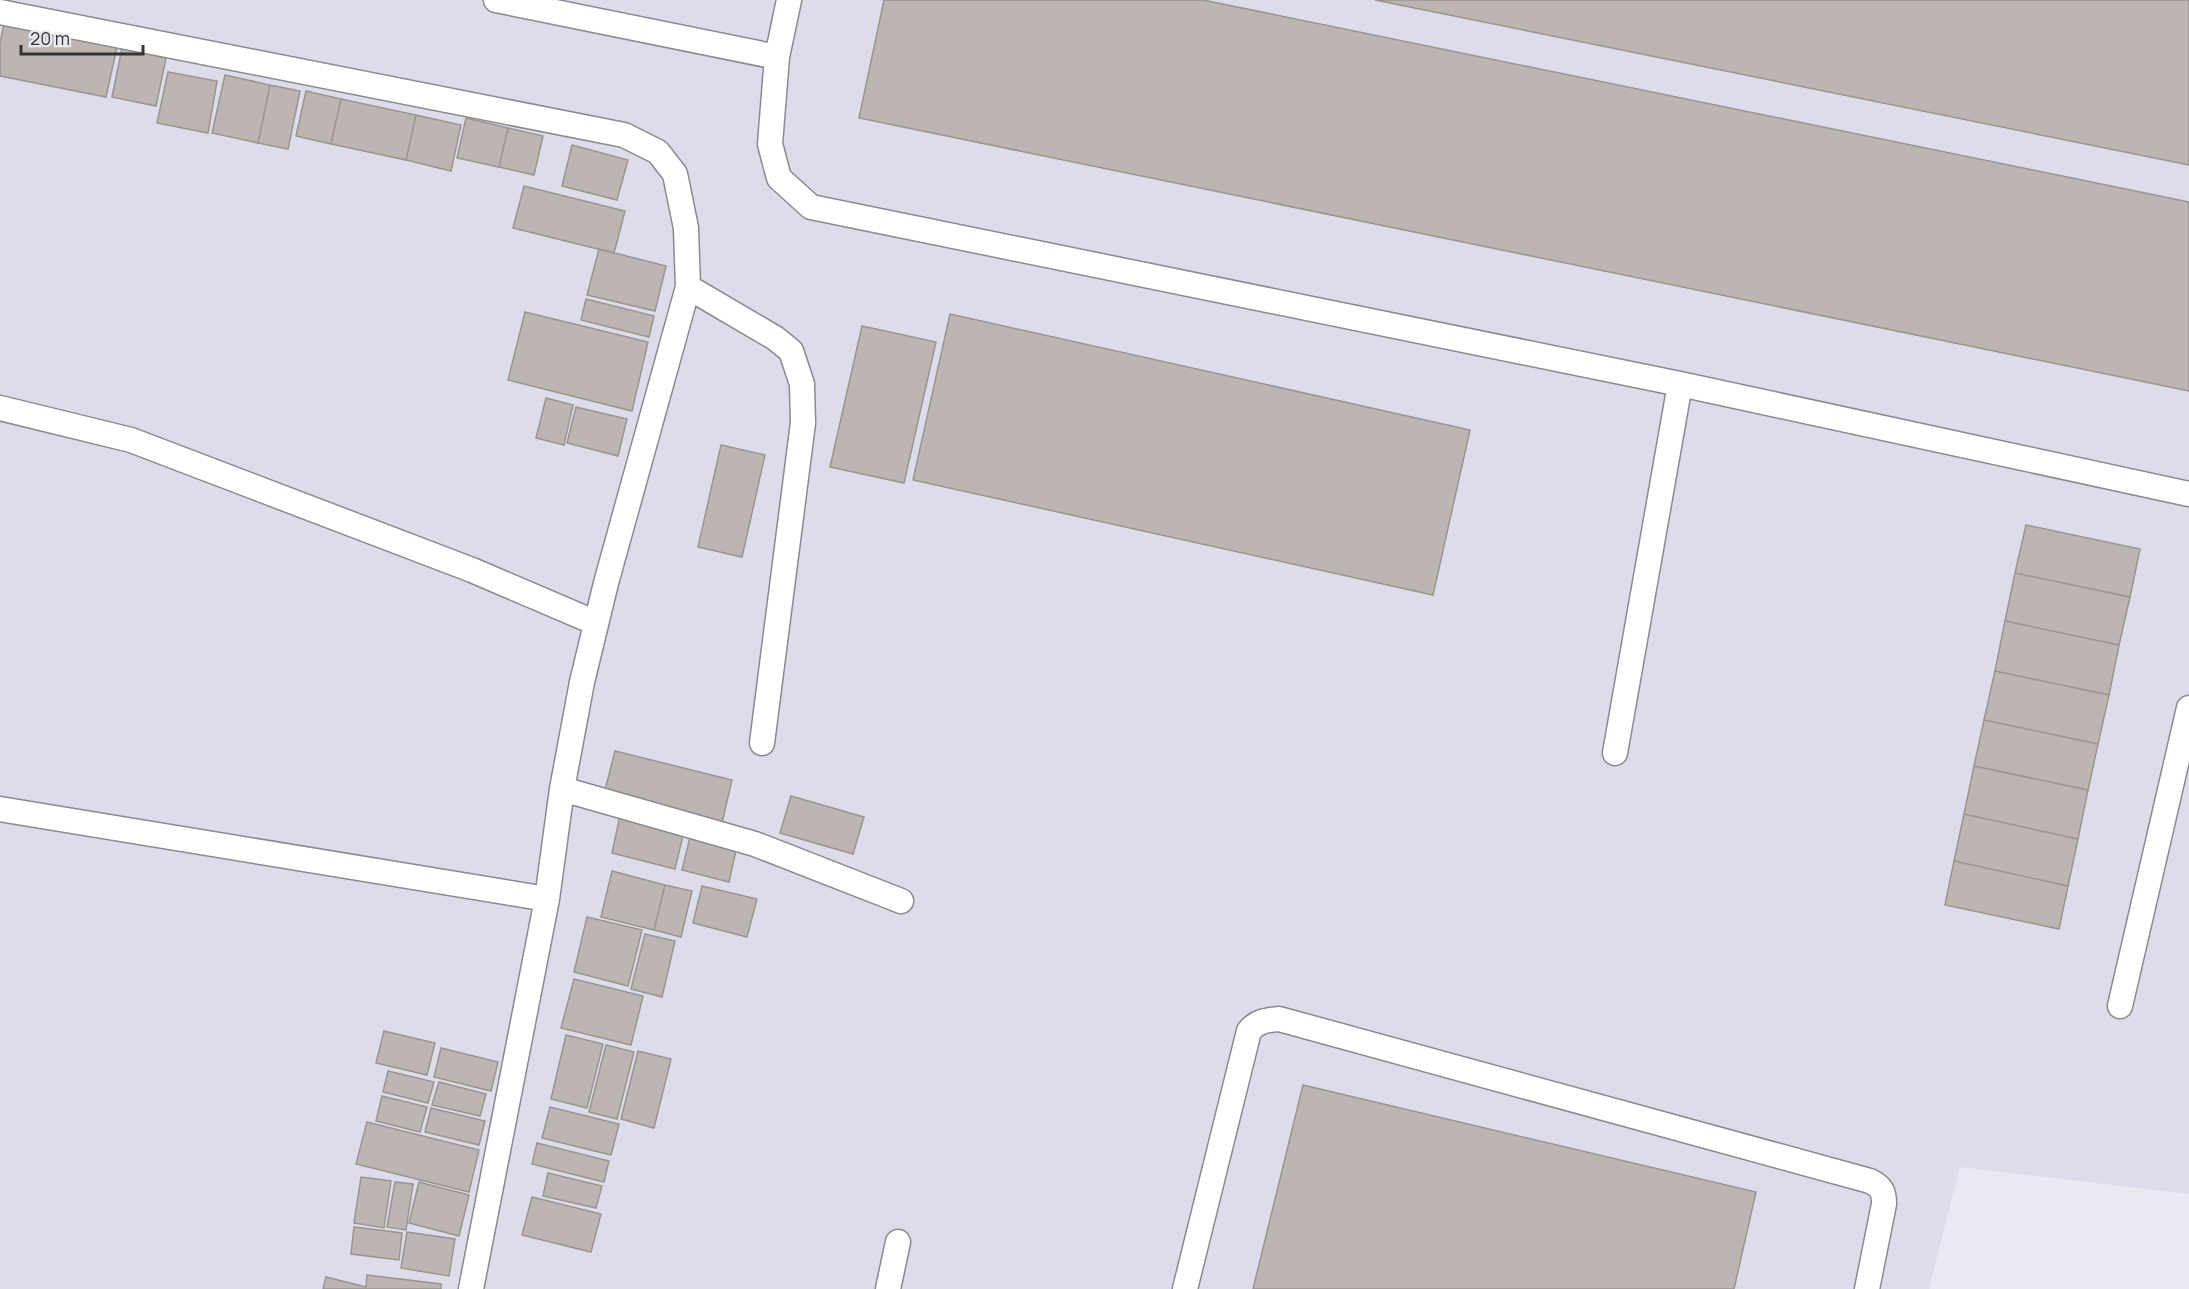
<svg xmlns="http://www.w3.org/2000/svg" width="2189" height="1289" viewBox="0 0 2189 1289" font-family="Manrope,sans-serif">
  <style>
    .built { fill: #dcdcea }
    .building { fill: #bdb5b1; stroke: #9b9490; stroke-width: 1.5 }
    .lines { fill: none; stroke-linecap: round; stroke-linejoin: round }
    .lane-casing { stroke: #8a8a91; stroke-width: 27 }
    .lane { stroke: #fff; stroke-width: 24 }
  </style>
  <rect width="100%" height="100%" fill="#e9e9f1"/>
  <path class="built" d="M 0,0 L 2189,0 L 2189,1194 L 1960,1167 L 1929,1289 L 0,1289 Z"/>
  <path class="building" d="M 884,0 L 1203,0 L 2189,202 L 2189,391 L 859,118 Z
    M 1375,0 L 2189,0 L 2189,165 Z
    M 4,24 L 117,47 L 106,97 L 0,76 L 0,43 Z
    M 122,48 L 166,58 L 156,106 L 112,97 Z
    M 168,72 L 217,81 L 208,133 L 157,123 Z
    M 225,75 L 270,85 L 258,143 L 212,133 Z
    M 270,85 L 300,91 L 288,149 L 258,143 Z
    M 306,91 L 341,99 L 331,144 L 296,136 Z
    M 341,99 L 416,115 L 406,160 L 331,144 Z
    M 416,115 L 461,125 L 451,171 L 406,160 Z
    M 466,118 L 508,128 L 499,167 L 457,158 Z
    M 508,128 L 543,136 L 534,175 L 499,167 Z
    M 572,145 L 628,160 L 617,200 L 562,186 Z
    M 524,186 L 625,211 L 614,253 L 513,228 Z
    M 599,249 L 666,266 L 655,311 L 587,295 Z
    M 586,299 L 654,316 L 649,337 L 581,320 Z
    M 525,312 L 648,342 L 632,411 L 508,380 Z
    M 950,314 L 1470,430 L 1433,595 L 913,480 Z
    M 862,326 L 936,342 L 904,483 L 830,467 Z
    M 546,398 L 573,405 L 564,445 L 536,438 Z
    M 576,407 L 627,419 L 618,456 L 567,443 Z
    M 721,445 L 765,455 L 742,557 L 698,547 Z
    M 2026,525 L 2140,549 L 2130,597 L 2015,573 Z
    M 2015,573 L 2130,597 L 2119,645 L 2005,621 Z
    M 2005,621 L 2119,645 L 2109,695 L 1995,671 Z
    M 1995,671 L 2109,695 L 2098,744 L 1984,720 Z
    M 1984,720 L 2098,744 L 2088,790 L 1974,766 Z
    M 615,751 L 732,780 L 721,827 L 603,798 Z
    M 1974,766 L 2088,790 L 2078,839 L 1964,814 Z
    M 791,796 L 864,817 L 853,854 L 780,833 Z
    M 621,811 L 685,827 L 675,869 L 612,853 Z
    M 1964,814 L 2078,839 L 2068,886 L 1954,861 Z
    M 692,829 L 738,841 L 729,882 L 682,870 Z
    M 1954,861 L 2068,886 L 2059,929 L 1945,905 Z
    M 612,871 L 665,885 L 654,930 L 601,917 Z
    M 665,885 L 692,891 L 681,937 L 654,930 Z
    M 702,886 L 757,899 L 747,937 L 693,923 Z
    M 587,917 L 642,930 L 628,986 L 574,972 Z
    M 645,934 L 675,941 L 662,997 L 631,989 Z
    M 574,979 L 643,996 L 631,1045 L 561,1028 Z
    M 384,1031 L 435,1043 L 427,1075 L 376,1063 Z
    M 566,1035 L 603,1044 L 587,1108 L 551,1099 Z
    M 606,1045 L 634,1052 L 617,1119 L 589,1112 Z
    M 441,1048 L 498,1062 L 491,1091 L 434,1077 Z
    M 638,1051 L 671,1059 L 654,1128 L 621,1119 Z
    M 388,1071 L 434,1082 L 428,1103 L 383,1092 Z
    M 439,1082 L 486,1094 L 480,1116 L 432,1105 Z
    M 1303,1085 L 1756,1192 L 1734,1289 L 1253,1289 Z
    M 382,1096 L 427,1107 L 420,1132 L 376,1121 Z
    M 550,1107 L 619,1124 L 611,1155 L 542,1138 Z
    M 431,1108 L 485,1121 L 479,1145 L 425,1132 Z
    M 367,1122 L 479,1150 L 469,1192 L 356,1164 Z
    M 537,1143 L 609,1161 L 604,1182 L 532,1164 Z
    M 548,1173 L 602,1186 L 596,1208 L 543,1196 Z
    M 361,1177 L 391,1181 L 384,1228 L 354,1223 Z
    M 395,1182 L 413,1184 L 406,1230 L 387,1227 Z
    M 419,1182 L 469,1195 L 459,1236 L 409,1223 Z
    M 532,1197 L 601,1214 L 591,1252 L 522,1235 Z
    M 354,1227 L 402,1233 L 399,1260 L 351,1254 Z
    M 407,1232 L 455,1239 L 449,1276 L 401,1268 Z
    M 367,1275 L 441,1284 L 441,1289 L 323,1289 L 326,1277 L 366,1287 Z"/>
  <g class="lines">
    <defs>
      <path id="lane" d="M 496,0 L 777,57
        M 789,0 L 777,57 L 770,144 L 779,178 L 811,207 L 1680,384 L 2189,494
        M 0,12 L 624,135 L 658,152 L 675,174 L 686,228 L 688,287 L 606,583 L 582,682 L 562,789 L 547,899 L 471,1289
        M 688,287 L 775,338 L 791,351 L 802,384 L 803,423 L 762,743
        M 0,408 L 131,440 L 472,570 L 596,623
        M 1615,753 L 1680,384
        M 562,789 L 755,844 L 901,901
        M 0,809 L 547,899
        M 2120,1006 L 2189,708
        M 888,1289 L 898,1242
        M 1185,1289 L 1249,1031 C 1257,1021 1267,1020 1279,1019 L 1870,1181 C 1882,1187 1884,1192 1884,1204 L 1867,1289"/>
    </defs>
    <use href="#lane" class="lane-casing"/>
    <use href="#lane" class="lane"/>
  </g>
  <path d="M21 45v9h122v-9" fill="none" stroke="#333336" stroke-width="3"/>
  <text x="30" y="45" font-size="18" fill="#333336" stroke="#e9e9f1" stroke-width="4.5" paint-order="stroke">20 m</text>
</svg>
